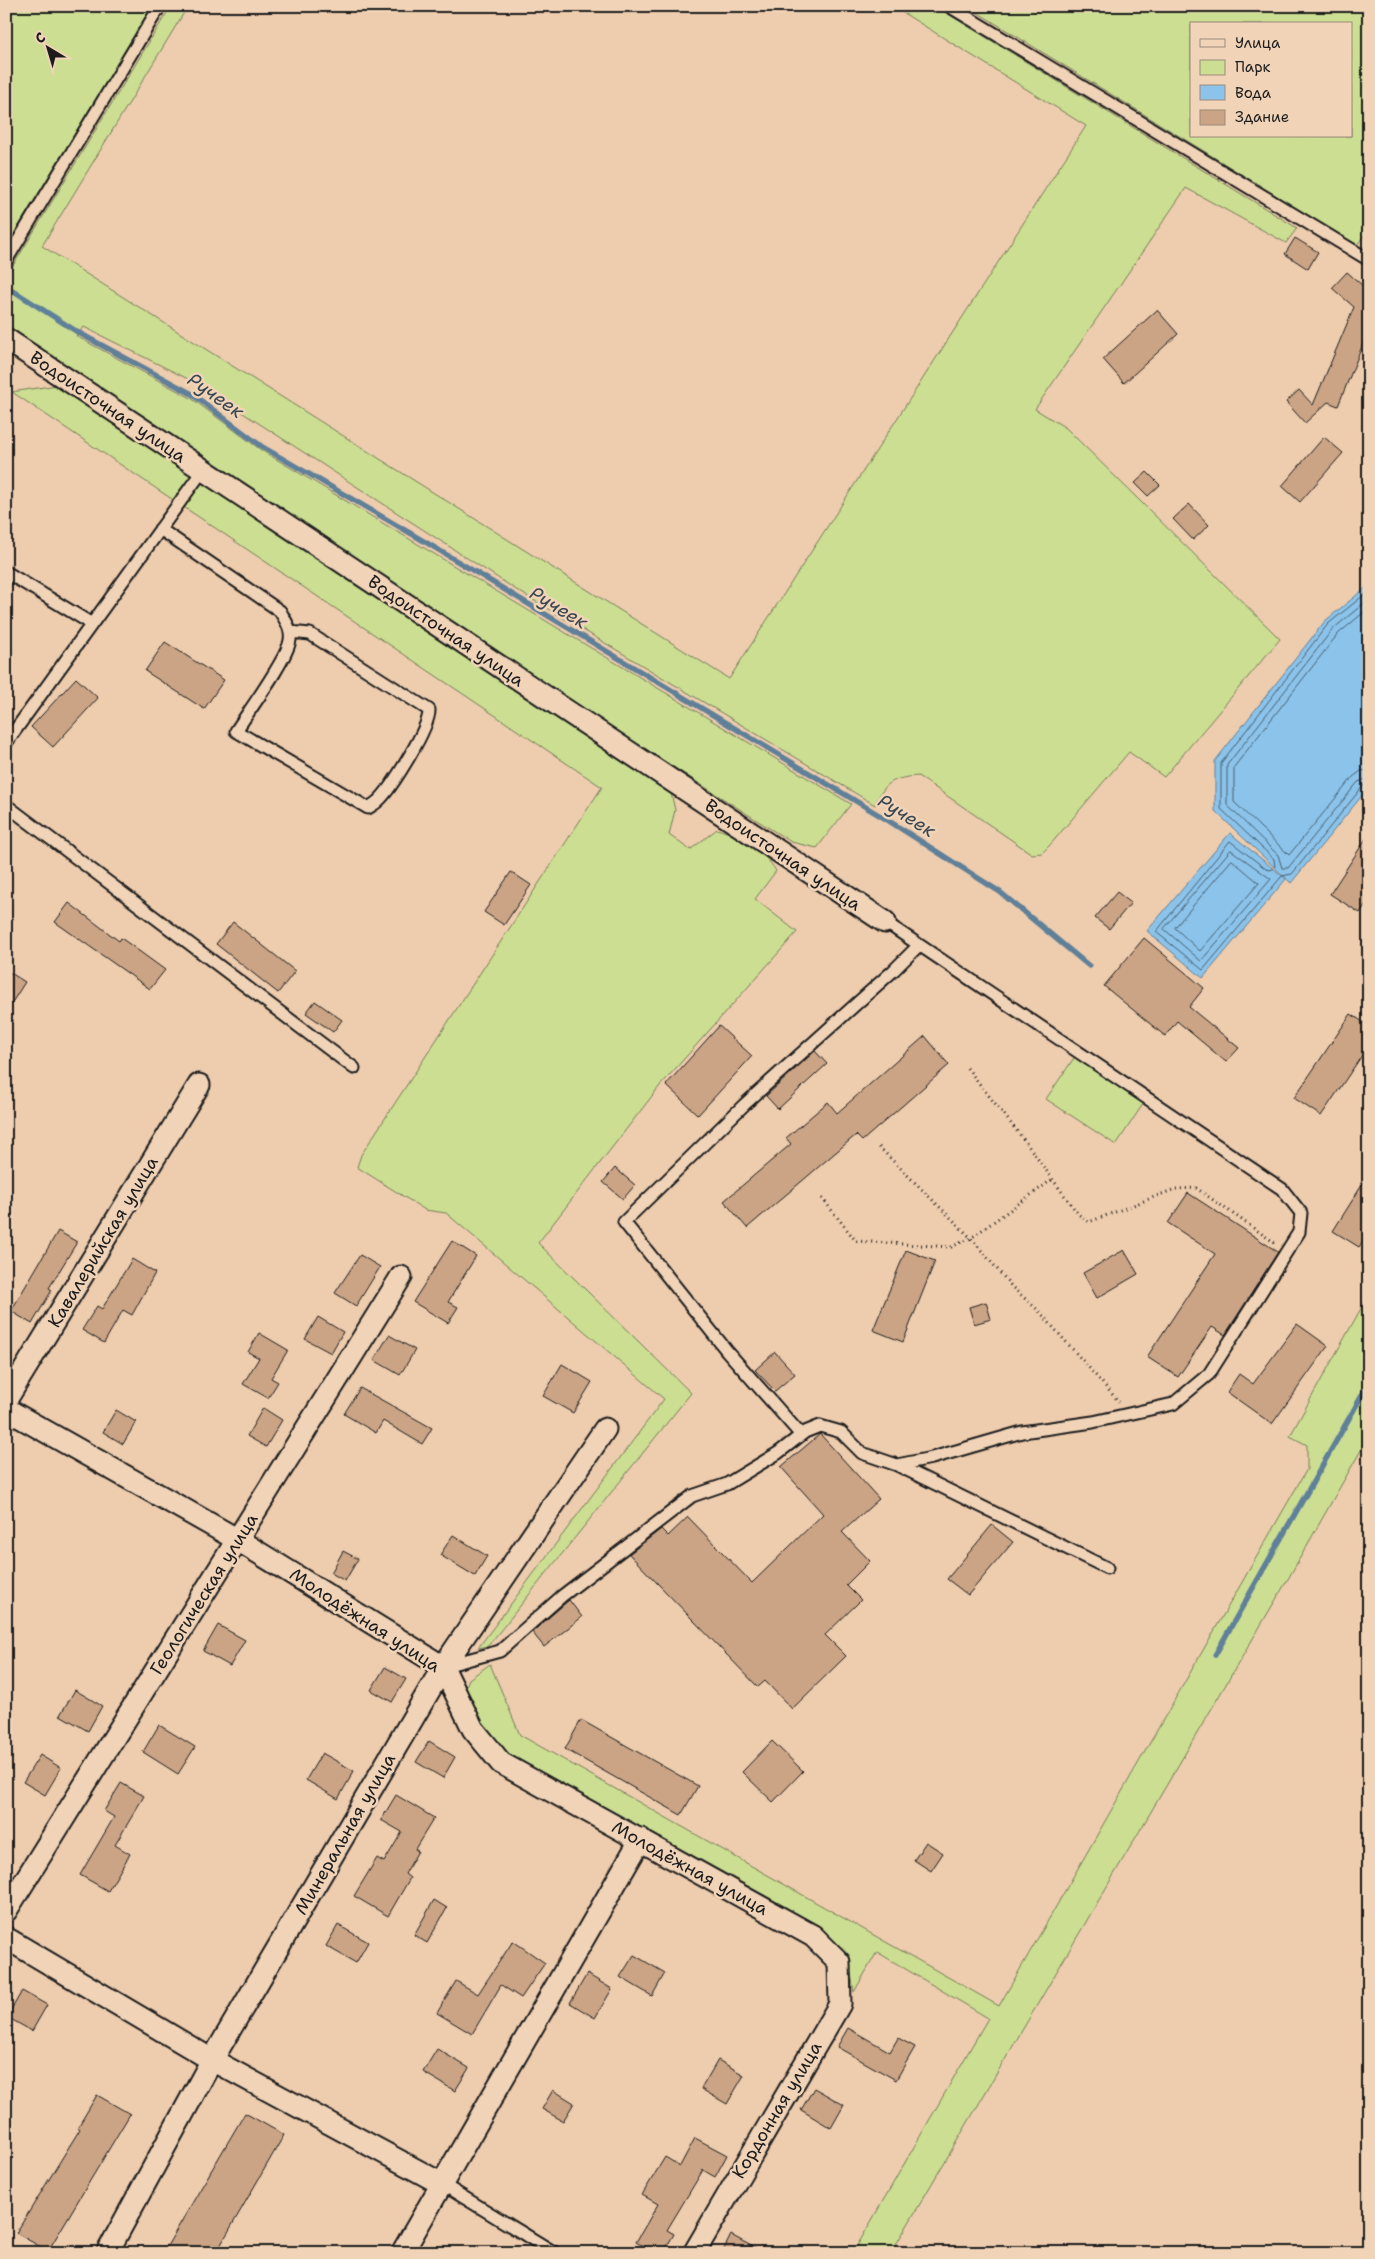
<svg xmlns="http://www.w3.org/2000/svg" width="1375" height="2259" viewBox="0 0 1375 2259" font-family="'Shantell Sans',sans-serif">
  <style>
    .green { fill: #cbde92; stroke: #747d57; fill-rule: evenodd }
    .water { fill: #8bc3ea; stroke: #5f8098 }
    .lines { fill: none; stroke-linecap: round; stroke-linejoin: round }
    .shore { stroke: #485f6e; stroke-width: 1 }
    .stream { stroke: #5f8098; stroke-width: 5.5 }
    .building { fill: #caa485; stroke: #1c1c1c }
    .service-casing { stroke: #1c1c1c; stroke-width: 15 }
    .minor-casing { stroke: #1c1c1c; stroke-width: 25 }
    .path { stroke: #1c1c1c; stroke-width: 3; stroke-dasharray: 1 4; stroke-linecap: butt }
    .service { stroke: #f1d4b8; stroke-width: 11 }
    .minor { stroke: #f1d4b8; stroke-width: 21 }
    .labels { text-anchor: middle; stroke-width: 5; stroke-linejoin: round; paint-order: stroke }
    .street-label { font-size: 18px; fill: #1c1c1c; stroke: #f1d4b8 }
    .water-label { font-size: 19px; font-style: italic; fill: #384650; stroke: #f1d4b8 }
  </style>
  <rect width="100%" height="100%" fill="#eeccae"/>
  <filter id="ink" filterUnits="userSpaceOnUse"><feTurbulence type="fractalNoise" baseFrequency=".02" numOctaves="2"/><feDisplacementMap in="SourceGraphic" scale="10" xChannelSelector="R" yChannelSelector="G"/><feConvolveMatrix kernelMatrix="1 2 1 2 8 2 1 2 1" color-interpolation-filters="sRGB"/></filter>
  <g filter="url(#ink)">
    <path class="green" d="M 6,6 L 153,6 L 6,247 Z
      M 171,6 L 188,6 L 42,246 L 729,679 L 1086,126 L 892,6 L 935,6 L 1297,228 L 1286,243 L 1186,188 L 1035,409 L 1066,428 L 1280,639 L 1164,777 L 1129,752 L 1050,845 L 1042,853 L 1032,854 L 918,776 C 894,778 885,781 875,805 L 515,589 L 198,384 L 84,327 L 76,336 L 191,398 L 261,450 L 851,804 L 817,848 L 791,842 L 553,690 L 6,329 L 6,280 L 14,264 Z
      M 967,6 L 1369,6 L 1369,229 L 1357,245 ZM 1191,24 L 1351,24 L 1351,136 L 1191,136 Z
      M 57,385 L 671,793 L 675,810 L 669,835 L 690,850 L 717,829 C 739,835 764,851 776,871 L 755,899 L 797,932 L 659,1087 L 538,1243 L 691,1393 L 488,1646 L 478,1648 L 664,1399 L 446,1213 L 425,1210 L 357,1167 L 361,1155 L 602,787 L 12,392 Z
      M 1076,1055 L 1145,1101 L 1116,1145 L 1046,1099 Z
      M 1369,1294 L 1369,1436 L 1288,1579 L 891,2253 L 853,2253 L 988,2018 L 877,1952 L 854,1992 C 849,1956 844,1949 814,1928 L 506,1756 L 481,1727 L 462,1695 L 469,1679 L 490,1664 L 520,1735 L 999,2006 L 1307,1469 L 1307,1445 L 1290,1436 Z"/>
    <path class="water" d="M 1369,585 L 1369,787 L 1291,883 L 1215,811 L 1215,761 L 1325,621 Z
      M 1230,833 L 1286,879 L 1203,978 L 1147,931 Z"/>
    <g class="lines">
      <path class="shore" d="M 1369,591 L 1328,624 L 1221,763 L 1221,809 L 1274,859 L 1275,867 L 1271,870 L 1266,869 L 1230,841 L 1156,932 L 1203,970 L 1282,876 L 1292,874 L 1363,786 L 1369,784
        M 1369,599 L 1333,629 L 1227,765 L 1227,805 L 1278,855 L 1282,868 L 1288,868 L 1358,782 L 1369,778
        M 1369,608 L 1338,634 L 1234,767 L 1234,802 L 1289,855 L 1353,777 L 1361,771 L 1369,770
        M 1231,850 L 1271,879 L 1201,961 L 1164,929 Z
        M 1232,860 L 1259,883 L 1200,951 L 1175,928 Z"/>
      <path class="stream" d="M 6,286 L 79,333 L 192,394 L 261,446 L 422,540 L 889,821 L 1000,892 L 1089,966
        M 1215,1655 L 1369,1383"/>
    </g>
    <path class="building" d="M 1295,238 L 1318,252 L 1308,269 L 1285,254 Z
      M 1347,272 L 1363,286 L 1369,273 L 1369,329 L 1338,406 L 1328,402 L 1305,423 L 1286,402 L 1299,390 L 1313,405 L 1354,307 L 1332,288 Z
      M 1157,310 L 1178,334 L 1124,383 L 1103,359 Z
      M 1324,437 L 1343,453 L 1300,502 L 1282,486 Z
      M 1147,472 L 1160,485 L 1148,496 L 1135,483 Z
      M 1189,504 L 1209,525 L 1193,540 L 1173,519 Z
      M 165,642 L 224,680 L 204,709 L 145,671 Z
      M 76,678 L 98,698 L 53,747 L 31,727 Z
      M 1369,834 L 1369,899 L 1360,913 L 1330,894 Z
      M 511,872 L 531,885 L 504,925 L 484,912 Z
      M 1117,892 L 1131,903 L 1109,929 L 1095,918 Z
      M 69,903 L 119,941 L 121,938 L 165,970 L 150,989 L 55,922 Z
      M 233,922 L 295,971 L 278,993 L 216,944 Z
      M 1144,938 L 1204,988 L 1189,1007 L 1239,1048 L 1226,1062 L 1177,1021 L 1165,1036 L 1104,986 Z
      M 6,970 L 25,982 L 6,1012 Z
      M 315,1001 L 342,1020 L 333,1032 L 306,1013 Z
      M 1351,1014 L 1369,1026 L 1369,1045 L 1321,1116 L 1294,1098 Z
      M 719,1026 L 752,1056 L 698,1115 L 666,1085 Z
      M 925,1036 L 949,1065 L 862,1141 L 856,1135 L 747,1228 L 724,1201 L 791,1144 L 786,1138 L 828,1102 L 837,1113 Z
      M 815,1051 L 827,1064 L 778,1109 L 766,1096 Z
      M 615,1168 L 635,1185 L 623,1199 L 603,1182 Z
      M 1369,1174 L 1369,1232 L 1359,1247 L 1333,1231 Z
      M 1188,1193 L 1278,1252 L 1225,1335 L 1212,1327 L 1178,1377 L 1147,1357 L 1215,1254 L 1168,1223 Z
      M 58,1231 L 77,1242 L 49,1288 L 52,1290 L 32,1324 L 11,1311 Z
      M 452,1241 L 476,1256 L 448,1302 L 458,1307 L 448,1323 L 413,1302 Z
      M 906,1250 L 935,1261 L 903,1342 L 873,1330 Z
      M 1124,1250 L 1138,1274 L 1097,1298 L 1083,1273 Z
      M 360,1255 L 380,1267 L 356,1306 L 335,1293 Z
      M 132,1259 L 155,1273 L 132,1315 L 123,1310 L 104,1343 L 82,1330 L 97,1306 L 102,1309 Z
      M 986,1302 L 991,1319 L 974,1324 L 969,1307 Z
      M 318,1317 L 343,1332 L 331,1353 L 305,1339 Z
      M 1297,1324 L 1328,1346 L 1272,1424 L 1227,1392 L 1239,1374 L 1253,1384 Z
      M 259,1333 L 288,1350 L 271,1378 L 278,1382 L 268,1398 L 243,1384 L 259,1358 L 248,1352 Z
      M 389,1335 L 415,1350 L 400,1375 L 374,1360 Z
      M 775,1352 L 795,1374 L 775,1391 L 755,1370 Z
      M 562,1364 L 592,1382 L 573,1413 L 543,1396 Z
      M 360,1388 L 432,1428 L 422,1444 L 383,1421 L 376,1433 L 344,1414 Z
      M 263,1408 L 282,1420 L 266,1447 L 247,1436 Z
      M 116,1410 L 136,1422 L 123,1444 L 103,1432 Z
      M 820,1434 L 879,1499 L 842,1532 L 870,1561 L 846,1585 L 861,1600 L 825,1635 L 846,1656 L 792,1709 L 765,1681 L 758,1687 L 629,1554 L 661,1529 L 668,1536 L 688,1517 L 752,1583 L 823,1514 L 781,1467 Z
      M 992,1525 L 1013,1542 L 968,1595 L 947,1579 Z
      M 453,1535 L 487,1556 L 475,1576 L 440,1555 Z
      M 343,1551 L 358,1559 L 345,1581 L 331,1573 Z
      M 569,1600 L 582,1617 L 544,1647 L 532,1632 Z
      M 218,1625 L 245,1640 L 230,1666 L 203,1651 Z
      M 385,1667 L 406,1679 L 392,1702 L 371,1690 Z
      M 75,1690 L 102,1706 L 88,1731 L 60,1715 Z
      M 581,1720 L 698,1786 L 681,1815 L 565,1749 Z
      M 159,1725 L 195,1747 L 178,1774 L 143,1752 Z
      M 429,1741 L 455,1757 L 443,1778 L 416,1762 Z
      M 772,1741 L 803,1771 L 773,1802 L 742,1772 Z
      M 322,1753 L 354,1771 L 338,1799 L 306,1780 Z
      M 40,1755 L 61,1768 L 45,1795 L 23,1782 Z
      M 121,1783 L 144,1796 L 115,1845 L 130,1854 L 108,1891 L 80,1875 L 114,1817 L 104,1811 Z
      M 396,1795 L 434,1818 L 415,1849 L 418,1851 L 405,1874 L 410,1878 L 388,1916 L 354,1896 L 377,1858 L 384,1862 L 402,1832 L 381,1820 Z
      M 926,1842 L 943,1853 L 931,1871 L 914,1860 Z
      M 434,1900 L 447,1908 L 427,1943 L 414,1935 Z
      M 338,1925 L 368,1942 L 356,1963 L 326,1946 Z
      M 513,1941 L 545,1963 L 521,1998 L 501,1985 L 472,2034 L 437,2013 L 456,1981 L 478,1994 Z
      M 634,1955 L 665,1973 L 652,1996 L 620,1977 Z
      M 587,1974 L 612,1989 L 595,2018 L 570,2003 Z
      M 22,1991 L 47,2005 L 32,2031 L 7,2017 Z
      M 848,2028 L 890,2052 L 898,2038 L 915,2047 L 896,2080 L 837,2047 Z
      M 437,2049 L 469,2068 L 455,2091 L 423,2072 Z
      M 718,2060 L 744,2075 L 727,2104 L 701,2089 Z
      M 814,2088 L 844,2105 L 831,2128 L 801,2110 Z
      M 553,2090 L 574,2103 L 563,2121 L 542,2109 Z
      M 97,2095 L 130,2114 L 48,2251 L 16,2233 L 80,2129 L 78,2127 Z
      M 245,2113 L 284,2135 L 216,2253 L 163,2253 Z
      M 695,2138 L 727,2155 L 715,2177 L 703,2170 L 667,2230 L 674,2234 L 663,2253 L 655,2253 L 636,2242 L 658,2204 L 642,2195 L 665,2157 L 680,2166 Z
      M 731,2235 L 764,2253 L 722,2253 Z"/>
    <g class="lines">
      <defs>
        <path id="service" d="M 949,6 L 1369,260
          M 6,261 L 160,6
          M 160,529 L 280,611 C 285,620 292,629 290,640 C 288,658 248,712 236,731 L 368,808 C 371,806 375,804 378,801 C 391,789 430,727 429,710 L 310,634 L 290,632
          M 6,572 L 92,624
          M 6,743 L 203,470
          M 6,805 L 354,1068
          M 801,1435 L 727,1351 L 624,1222 L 745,1104 L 894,970 L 919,945
          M 897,1465 L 1107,1568
          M 445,1666 L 500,1651 L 562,1596 L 692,1496 L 727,1484 L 778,1453 L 805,1432 L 820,1426 L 841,1432 L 862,1453 L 897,1465 L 932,1458 L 1022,1432 L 1093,1422 L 1173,1404 L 1209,1374 L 1299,1232 L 1301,1213 L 1282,1189 L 885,922
          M 442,2184 L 555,2253"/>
        <path id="minor" d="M 6,339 L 885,922
          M 6,1400 L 199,1085
          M 6,1409 L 238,1540 L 443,1667 L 473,1729 L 501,1763 L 813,1936 L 839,1962 L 840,2004 L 694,2253
          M 6,1911 L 401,1277
          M 6,1938 L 212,2060 L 442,2184
          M 107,2253 L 212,2060 L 443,1667 L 605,1429
          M 402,2253 L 641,1839"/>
      </defs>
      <use href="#service" class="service-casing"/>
      <use href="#minor" class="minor-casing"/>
      <path class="path" d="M 967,1068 L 1024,1140 L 1078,1214 L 1089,1222 L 1175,1189 L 1196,1188 L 1275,1243
        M 879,1147 L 971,1238 L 1013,1288 L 1039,1311 L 1119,1402
        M 822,1198 L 856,1241 L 951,1247 L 971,1238 L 1053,1179"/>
      <use href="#service" class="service"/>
      <use href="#minor" class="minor"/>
    </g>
  </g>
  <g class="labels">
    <g class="street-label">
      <text transform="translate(108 407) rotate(34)" y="6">Водоисточная улица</text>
      <text transform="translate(446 631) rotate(34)" y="6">Водоисточная улица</text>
      <text transform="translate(783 855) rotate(34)" y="6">Водоисточная улица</text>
      <text transform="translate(103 1242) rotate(-59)" y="6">Кавалерийская улица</text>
      <text transform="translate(204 1594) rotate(-58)" y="6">Геологическая улица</text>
      <text transform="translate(365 1620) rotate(33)" y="6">Молодёжная улица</text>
      <text transform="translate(345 1834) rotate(-60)" y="6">Минеральная улица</text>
      <text transform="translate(690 1868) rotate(29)" y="6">Молодёжная улица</text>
      <text transform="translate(777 2110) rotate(-59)" y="6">Кордонная улица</text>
    </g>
    <g class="water-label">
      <text transform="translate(216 395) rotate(35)" y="7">Ручеек</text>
      <text transform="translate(559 607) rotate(31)" y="7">Ручеек</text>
      <text transform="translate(907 815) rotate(32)" y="7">Ручеек</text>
    </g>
  </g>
  <rect width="1375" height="2259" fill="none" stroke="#f1d4b8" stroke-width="25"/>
  <rect x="12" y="12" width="1350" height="2234" fill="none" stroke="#1c1c1c" stroke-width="2" filter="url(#ink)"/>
  <rect x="1190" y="22" width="162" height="115" fill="#f1d4b8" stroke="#9c8a7a"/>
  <rect x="1200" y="39" width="25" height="8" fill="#f1d4b8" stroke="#9c8a7a"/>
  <text x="1235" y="48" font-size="15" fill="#1c1c1c">Улица</text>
  <rect x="1200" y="60" width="25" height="15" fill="#cbde92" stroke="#9c8a7a"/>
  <text x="1235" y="72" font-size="15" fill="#1c1c1c">Парк</text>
  <rect x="1200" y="85" width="25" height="15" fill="#8bc3ea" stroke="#9c8a7a"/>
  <text x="1235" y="98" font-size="15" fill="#1c1c1c">Вода</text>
  <rect x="1200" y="110" width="25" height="15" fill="#caa485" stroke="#9c8a7a"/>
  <text x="1235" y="122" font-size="15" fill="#1c1c1c">Здание</text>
  <g transform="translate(48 48) rotate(322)" stroke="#f1d4b8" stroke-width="4" paint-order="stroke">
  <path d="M0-4L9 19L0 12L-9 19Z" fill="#1c1c1c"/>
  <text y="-8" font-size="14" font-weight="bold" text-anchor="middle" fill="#1c1c1c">С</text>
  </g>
</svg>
